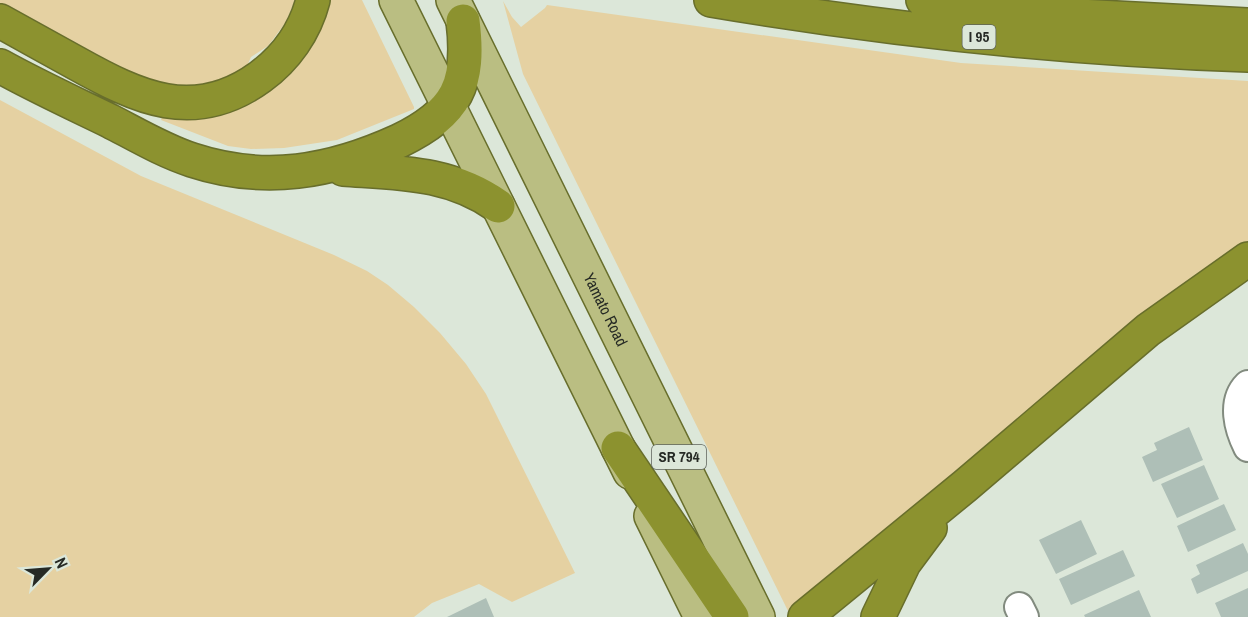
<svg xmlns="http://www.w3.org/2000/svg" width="1248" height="617" viewBox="0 0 1248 617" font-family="'Archivo Narrow',sans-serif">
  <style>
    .green { fill: #e5d1a2 }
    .building { fill: #aebfb7 }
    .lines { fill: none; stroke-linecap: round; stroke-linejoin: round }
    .minor-casing { stroke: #828b7f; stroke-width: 32 }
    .major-casing { stroke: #686e2c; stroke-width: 36 }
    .highway-casing { stroke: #686e2c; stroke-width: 36 }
    .minor { stroke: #fff; stroke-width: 28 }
    .major { stroke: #babe82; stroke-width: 33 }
    .highway { stroke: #8c922f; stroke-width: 33 }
    .labels { text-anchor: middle; stroke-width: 4.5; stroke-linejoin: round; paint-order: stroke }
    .shield { fill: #dce7d9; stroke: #5d635b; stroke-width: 1.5 }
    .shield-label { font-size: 15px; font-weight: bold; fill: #262a25 }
    .street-label { font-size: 16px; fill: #262a25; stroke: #dce7d9 }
  </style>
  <rect width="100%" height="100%" fill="#dce7d9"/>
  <path class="green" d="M 0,0 L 295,0 L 286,22 L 268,46 L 251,57 L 244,73 L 220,85 L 160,89 L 0,7 Z
    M 326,0 L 362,0 L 414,107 L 414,109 L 337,140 L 284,148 L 251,149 L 228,146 L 161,120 L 164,112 L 202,114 Z
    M 503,1 L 512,17 L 521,27 L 545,8 L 547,5 L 961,63 L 1248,81 L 1248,250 L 790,615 L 523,74 Z
    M 0,100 L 141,176 L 334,255 L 367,271 L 388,285 L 414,307 L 440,333 L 466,364 L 486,394 L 575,573 L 512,602 L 479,584 L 432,603 L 414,617 L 0,617 Z"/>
  <path class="building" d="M 1189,427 L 1203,460 L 1153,482 L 1142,457 L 1157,450 L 1154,443 Z
    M 1204,465 L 1219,499 L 1177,518 L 1161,484 Z
    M 1224,504 L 1236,530 L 1188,552 L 1177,526 Z
    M 1081,520 L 1097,554 L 1056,574 L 1039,540 Z
    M 1243,543 L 1248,554 L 1248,571 L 1197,594 L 1191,579 L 1200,574 L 1196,565 Z
    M 1123,550 L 1135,576 L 1071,605 L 1059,579 Z
    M 1248,588 L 1248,617 L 1221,617 L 1215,603 Z
    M 1139,590 L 1151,617 L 1085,617 L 1084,615 Z
    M 486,598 L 494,617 L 447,617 Z"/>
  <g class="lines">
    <defs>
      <path id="minor" d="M 1248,385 C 1231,402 1239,429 1248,447
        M 1019,607 L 1024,617"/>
      <g id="major">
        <path d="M 396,0 L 630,472"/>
        <path id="s1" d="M 453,0 L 758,617"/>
        <path d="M 651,516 L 701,617"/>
      </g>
      <path id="highway" d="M 711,0 C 889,30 1068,49 1248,55
        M 923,0 L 1060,15 L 1248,25
        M 0,21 C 25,35 51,49 76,63 C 137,97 194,125 260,77 C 286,58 305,31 313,0
        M 0,66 C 36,86 73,103 110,121 C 137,135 164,151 192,160 C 265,184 331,172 399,141 C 457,113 471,84 463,21
        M 343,169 C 400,173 450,172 498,206
        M 618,448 L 732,617
        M 805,617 L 965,486 L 1148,330 L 1248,259
        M 878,617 L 904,563 L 930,528"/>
    </defs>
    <use href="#minor" class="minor-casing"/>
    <use href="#major" class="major-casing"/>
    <use href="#highway" class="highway-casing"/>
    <use href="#minor" class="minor"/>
    <use href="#major" class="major"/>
    <use href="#highway" class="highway"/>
  </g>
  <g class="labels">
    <g class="shield">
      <rect x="962.5" y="25" width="33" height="24" rx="4.5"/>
      <rect x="652" y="445" width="54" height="24" rx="4.5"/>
    </g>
    <g class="shield-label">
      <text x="979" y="42">I 95</text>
      <text x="679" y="462">SR 794</text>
    </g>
    <g class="street-label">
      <text dy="6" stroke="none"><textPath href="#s1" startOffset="345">Yamato Road</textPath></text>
    </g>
  </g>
  <g transform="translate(48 569) rotate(65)" stroke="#dce7d9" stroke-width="4.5" paint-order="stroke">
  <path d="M0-4.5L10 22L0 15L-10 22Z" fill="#262a25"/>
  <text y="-9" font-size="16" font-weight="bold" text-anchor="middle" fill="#262a25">N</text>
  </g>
</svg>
